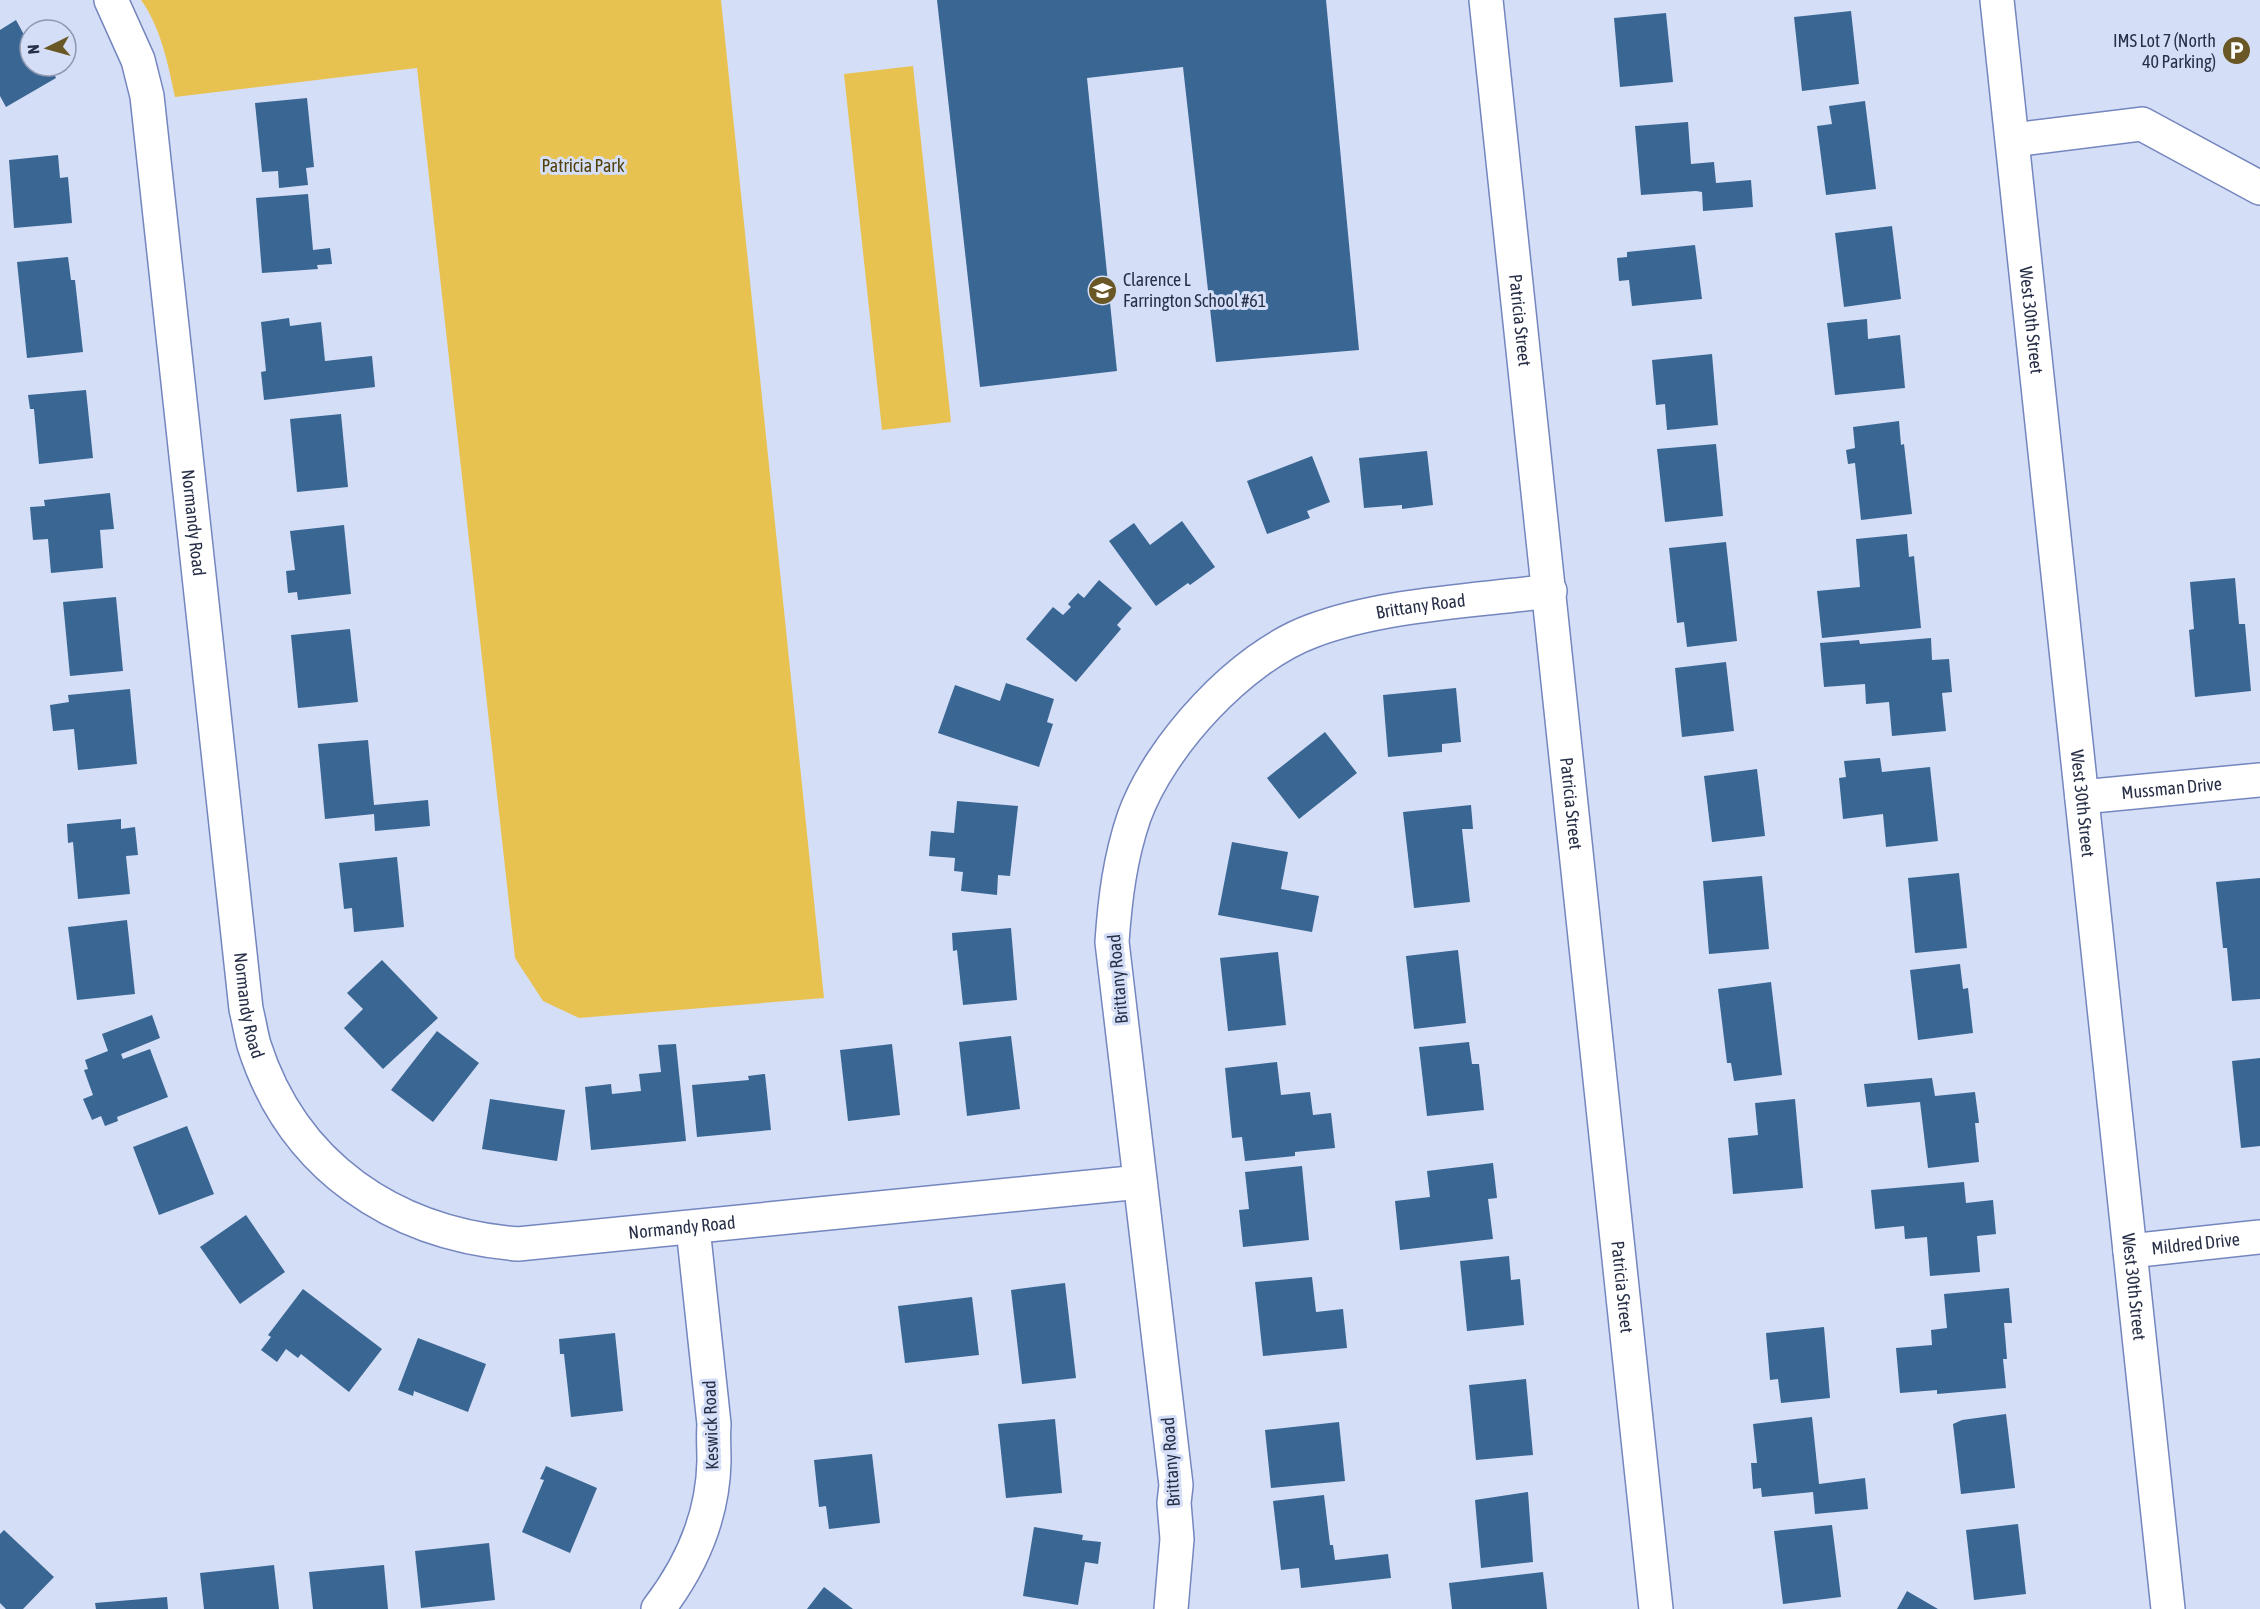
<svg xmlns="http://www.w3.org/2000/svg" width="2260" height="1609" viewBox="0 0 2260 1609" font-family="'Asap Condensed',sans-serif">
  <style>
    .green { fill: #e8c251 }
    .building { fill: #396693 }
    .lines { fill: none; stroke-linecap: round; stroke-linejoin: round }
    .minor-casing { stroke: #7486be; stroke-width: 36 }
    .major-casing { stroke: #7486be; stroke-width: 36 }
    .minor { stroke: #fff; stroke-width: 33 }
    .major { stroke: #fff; stroke-width: 33 }
    .labels { text-anchor: middle; stroke-width: 6; stroke-linejoin: round; paint-order: stroke }
    .poi-label { font-size: 18px; fill: #283048; stroke: #d5def7; text-anchor: end }
    .park-label { font-size: 18px; fill: #51400a; stroke: #d5def7 }
    .street-label { font-size: 18px; fill: #283048; stroke: #d5def7 }
  </style>
  <rect width="100%" height="100%" fill="#d5def7"/>
  <path class="green" d="M 141,0 L 721,0 L 824,998 L 579,1018 L 543,1001 L 515,958 L 417,68 L 175,97 C 168,64 161,28 141,0 Z
    M 913,66 L 951,422 L 882,430 L 844,74 Z"/>
  <path class="building" d="M 937,0 L 1326,0 L 1359,350 L 1216,362 L 1183,67 L 1087,78 L 1117,371 L 980,387 Z
    M 1851,11 L 1859,84 L 1802,91 L 1794,17 Z
    M 1666,13 L 1673,82 L 1620,87 L 1614,18 Z
    M 16,20 L 28,42 L 30,41 L 30,66 L 50,66 L 56,78 L 6,107 L 0,96 L 0,30 Z
    M 307,98 L 314,167 L 306,168 L 308,185 L 279,188 L 278,171 L 262,172 L 255,103 Z
    M 1865,101 L 1876,189 L 1826,195 L 1817,126 L 1832,124 L 1829,106 Z
    M 1688,122 L 1691,164 L 1714,162 L 1716,183 L 1751,180 L 1753,207 L 1703,211 L 1702,192 L 1696,191 L 1641,195 L 1635,126 Z
    M 58,155 L 60,178 L 68,177 L 72,223 L 14,228 L 9,160 Z
    M 308,194 L 313,250 L 330,248 L 332,264 L 317,265 L 318,269 L 262,273 L 256,198 Z
    M 1892,226 L 1901,299 L 1844,307 L 1835,233 Z
    M 1695,245 L 1702,299 L 1632,306 L 1629,280 L 1619,281 L 1617,258 L 1627,257 L 1627,252 Z
    M 68,257 L 71,280 L 75,280 L 83,352 L 27,358 L 17,262 Z
    M 289,318 L 290,326 L 321,322 L 325,361 L 372,356 L 375,387 L 264,400 L 261,372 L 266,371 L 261,322 Z
    M 1867,319 L 1868,339 L 1900,335 L 1905,388 L 1835,395 L 1827,323 Z
    M 1712,354 L 1718,425 L 1667,430 L 1665,404 L 1656,405 L 1652,360 Z
    M 86,390 L 93,458 L 39,464 L 34,409 L 30,409 L 28,395 Z
    M 341,414 L 348,487 L 297,492 L 290,419 Z
    M 1899,421 L 1901,445 L 1904,444 L 1912,514 L 1861,520 L 1855,463 L 1848,464 L 1846,450 L 1855,448 L 1853,427 Z
    M 1716,444 L 1723,516 L 1665,522 L 1657,449 Z
    M 1427,451 L 1433,505 L 1402,509 L 1402,505 L 1364,508 L 1359,458 Z
    M 1312,456 L 1330,502 L 1307,511 L 1310,518 L 1267,534 L 1247,481 Z
    M 110,493 L 114,529 L 100,530 L 103,568 L 51,573 L 48,539 L 33,540 L 30,507 L 45,506 L 44,500 Z
    M 1182,521 L 1215,567 L 1190,585 L 1188,583 L 1156,606 L 1109,541 L 1134,523 L 1150,545 Z
    M 344,525 L 351,594 L 298,600 L 297,592 L 288,593 L 286,571 L 295,570 L 290,531 Z
    M 1907,534 L 1909,557 L 1914,556 L 1921,628 L 1822,638 L 1817,591 L 1860,587 L 1856,539 Z
    M 1726,542 L 1737,641 L 1687,647 L 1684,622 L 1677,623 L 1669,548 Z
    M 2235,578 L 2239,624 L 2245,624 L 2251,691 L 2195,697 L 2189,630 L 2194,629 L 2190,582 Z
    M 1099,580 L 1132,608 L 1117,625 L 1121,629 L 1076,682 L 1026,639 L 1053,607 L 1063,615 L 1071,607 L 1068,604 L 1078,593 L 1084,598 Z
    M 116,597 L 123,671 L 70,676 L 63,602 Z
    M 350,629 L 358,702 L 298,708 L 291,635 Z
    M 1931,638 L 1932,660 L 1949,659 L 1952,692 L 1942,693 L 1946,731 L 1892,736 L 1889,702 L 1866,704 L 1865,684 L 1824,687 L 1820,643 L 1859,640 L 1860,644 Z
    M 1726,662 L 1734,731 L 1682,737 L 1675,668 Z
    M 1006,683 L 1054,699 L 1047,722 L 1053,724 L 1039,767 L 938,733 L 955,685 L 1000,701 Z
    M 1456,688 L 1461,742 L 1442,744 L 1442,752 L 1388,757 L 1383,695 Z
    M 130,689 L 137,764 L 78,770 L 74,729 L 53,731 L 50,705 L 69,702 L 68,695 Z
    M 1325,732 L 1357,773 L 1299,819 L 1267,778 Z
    M 368,740 L 374,805 L 428,800 L 430,826 L 375,831 L 374,814 L 325,819 L 318,744 Z
    M 1880,758 L 1882,772 L 1930,767 L 1938,841 L 1886,847 L 1883,814 L 1843,819 L 1839,778 L 1846,777 L 1844,761 Z
    M 1757,769 L 1765,836 L 1712,842 L 1704,776 Z
    M 957,801 L 1018,806 L 1010,876 L 998,875 L 997,895 L 961,891 L 963,872 L 954,871 L 955,858 L 929,856 L 931,831 L 954,833 Z
    M 1471,805 L 1473,829 L 1462,829 L 1470,902 L 1414,908 L 1403,812 Z
    M 121,819 L 121,829 L 135,827 L 138,855 L 126,856 L 130,894 L 78,899 L 73,842 L 68,843 L 67,824 Z
    M 1232,842 L 1288,852 L 1281,889 L 1319,896 L 1312,932 L 1218,915 Z
    M 397,857 L 404,927 L 354,932 L 352,908 L 344,909 L 339,863 Z
    M 1959,873 L 1967,948 L 1915,953 L 1908,878 Z
    M 1762,876 L 1769,949 L 1709,954 L 1703,881 Z
    M 2260,878 L 2260,999 L 2232,1001 L 2227,948 L 2223,948 L 2216,882 Z
    M 127,920 L 135,994 L 77,1000 L 68,927 Z
    M 1011,928 L 1017,1000 L 963,1005 L 957,950 L 953,951 L 952,933 Z
    M 1458,950 L 1466,1023 L 1414,1029 L 1406,956 Z
    M 1278,952 L 1286,1025 L 1228,1031 L 1220,958 Z
    M 382,960 L 438,1018 L 383,1069 L 344,1028 L 363,1009 L 347,993 Z
    M 1960,964 L 1963,989 L 1968,988 L 1973,1033 L 1918,1040 L 1910,970 Z
    M 1771,982 L 1782,1075 L 1734,1081 L 1731,1063 L 1727,1063 L 1718,989 Z
    M 152,1015 L 160,1038 L 121,1054 L 123,1059 L 150,1049 L 168,1097 L 117,1117 L 118,1121 L 105,1126 L 101,1116 L 92,1120 L 83,1099 L 93,1095 L 84,1070 L 88,1069 L 85,1060 L 108,1051 L 102,1034 Z
    M 437,1031 L 479,1063 L 433,1122 L 391,1090 Z
    M 1011,1036 L 1020,1109 L 967,1116 L 959,1042 Z
    M 1469,1042 L 1472,1064 L 1479,1064 L 1484,1110 L 1427,1116 L 1419,1047 Z
    M 676,1044 L 686,1141 L 591,1150 L 585,1087 L 611,1084 L 612,1094 L 641,1091 L 639,1074 L 661,1072 L 658,1045 Z
    M 892,1044 L 900,1115 L 848,1121 L 840,1050 Z
    M 2260,1058 L 2260,1146 L 2241,1148 L 2232,1061 Z
    M 1277,1062 L 1281,1095 L 1310,1092 L 1313,1115 L 1331,1113 L 1335,1148 L 1295,1152 L 1295,1156 L 1245,1161 L 1242,1137 L 1232,1138 L 1225,1068 Z
    M 765,1074 L 771,1130 L 697,1137 L 692,1085 L 749,1080 L 748,1076 Z
    M 1932,1078 L 1935,1096 L 1975,1092 L 1979,1123 L 1975,1123 L 1979,1162 L 1928,1168 L 1920,1102 L 1867,1107 L 1864,1084 Z
    M 490,1099 L 565,1110 L 557,1161 L 482,1149 Z
    M 1795,1099 L 1803,1188 L 1733,1194 L 1728,1138 L 1758,1135 L 1755,1103 Z
    M 187,1126 L 214,1194 L 159,1215 L 133,1147 Z
    M 1493,1163 L 1497,1198 L 1488,1199 L 1493,1239 L 1400,1250 L 1395,1201 L 1430,1197 L 1427,1171 Z
    M 1302,1166 L 1309,1240 L 1243,1247 L 1239,1210 L 1249,1209 L 1245,1172 Z
    M 1964,1182 L 1966,1203 L 1993,1200 L 1996,1234 L 1977,1236 L 1980,1272 L 1930,1276 L 1927,1237 L 1905,1239 L 1904,1226 L 1875,1229 L 1871,1190 Z
    M 246,1215 L 285,1272 L 240,1304 L 200,1247 Z
    M 1509,1256 L 1511,1280 L 1520,1279 L 1524,1325 L 1467,1331 L 1460,1261 Z
    M 1312,1277 L 1316,1312 L 1343,1309 L 1347,1348 L 1263,1356 L 1255,1282 Z
    M 1065,1283 L 1076,1378 L 1022,1384 L 1011,1290 Z
    M 2009,1288 L 2012,1323 L 2004,1323 L 2007,1359 L 2003,1359 L 2006,1388 L 1937,1394 L 1937,1390 L 1900,1393 L 1896,1348 L 1932,1345 L 1931,1330 L 1947,1328 L 1944,1294 Z
    M 303,1289 L 382,1349 L 349,1392 L 301,1354 L 298,1358 L 286,1349 L 277,1362 L 261,1350 L 271,1337 L 268,1335 Z
    M 972,1297 L 979,1355 L 905,1363 L 898,1306 Z
    M 1824,1327 L 1830,1398 L 1781,1403 L 1778,1379 L 1770,1380 L 1766,1333 Z
    M 615,1333 L 623,1411 L 571,1417 L 564,1354 L 560,1354 L 559,1339 Z
    M 418,1338 L 486,1364 L 468,1412 L 414,1391 L 413,1396 L 398,1390 Z
    M 1526,1379 L 1533,1455 L 1476,1460 L 1469,1385 Z
    M 2006,1414 L 2015,1488 L 1961,1494 L 1953,1424 L 1962,1420 Z
    M 1812,1417 L 1819,1484 L 1865,1478 L 1868,1509 L 1815,1514 L 1813,1492 L 1762,1497 L 1761,1488 L 1753,1489 L 1751,1463 L 1757,1463 L 1753,1424 Z
    M 1055,1419 L 1062,1493 L 1006,1498 L 998,1424 Z
    M 1339,1422 L 1345,1481 L 1271,1488 L 1265,1430 Z
    M 872,1454 L 880,1523 L 829,1529 L 826,1506 L 819,1507 L 814,1460 Z
    M 546,1466 L 597,1488 L 570,1553 L 522,1532 L 544,1480 L 540,1479 Z
    M 1528,1492 L 1533,1562 L 1481,1568 L 1475,1500 Z
    M 1324,1495 L 1330,1545 L 1333,1545 L 1335,1560 L 1388,1554 L 1391,1578 L 1301,1588 L 1299,1568 L 1281,1570 L 1273,1501 Z
    M 2018,1524 L 2026,1594 L 1974,1600 L 1966,1530 Z
    M 1832,1525 L 1841,1597 L 1783,1604 L 1774,1531 Z
    M 1034,1527 L 1083,1535 L 1082,1540 L 1101,1542 L 1098,1564 L 1085,1562 L 1078,1605 L 1023,1596 Z
    M 4,1530 L 54,1577 L 23,1609 L 6,1609 L 0,1603 L 0,1534 Z
    M 489,1543 L 495,1600 L 421,1608 L 415,1551 Z
    M 274,1565 L 279,1609 L 204,1609 L 200,1573 Z
    M 384,1565 L 388,1609 L 313,1609 L 309,1572 Z
    M 1543,1572 L 1547,1609 L 1452,1609 L 1449,1583 Z
    M 824,1587 L 853,1609 L 807,1609 Z
    M 1907,1591 L 1938,1609 L 1897,1609 Z
    M 167,1597 L 168,1609 L 96,1609 L 95,1603 Z"/>
  <g class="lines">
    <defs>
      <g id="minor">
        <path id="s1" d="M 111,0 L 138,60 L 147,96 L 246,1009 C 249,1021 251,1034 254,1045 C 293,1167 394,1234 518,1244 L 1140,1182"/>
        <path id="s2" d="M 1486,0 L 1656,1609"/>
        <path d="M 2013,140 L 2142,124 L 2260,188"/>
        <path id="s3" d="M 2082,797 L 2260,780"/>
        <path id="s4" d="M 2130,1251 L 2260,1237"/>
        <path d="M 658,1609 C 691,1566 713,1516 714,1461 C 714,1448 713,1437 714,1424 L 693,1228"/>
        <path id="s5" d="M 1171,1609 L 1177,1539 L 1174,1503 L 1176,1485 L 1112,942 C 1115,899 1120,858 1134,817 C 1160,745 1241,657 1312,631 C 1384,604 1474,601 1550,591"/>
      </g>
      <g id="major">
        <path id="s6" d="M 1997,0 L 2168,1609"/>
      </g>
    </defs>
    <use href="#minor" class="minor-casing"/>
    <use href="#major" class="major-casing"/>
    <use href="#minor" class="minor"/>
    <use href="#major" class="major"/>
  </g>
  <defs>
    <symbol id="parking-disc" viewBox="-11 -11 22 22"><circle r="9.5" fill="#695826" stroke="#d5def7"/><path d="M-3.5-5.5H1a3.5 3.5 0 0 1 0 7H-1V5.5H-3.5ZM-1-3.4V-.6H.8a1.4 1.4 0 0 0 0-2.8Z" fill="#fff"/></symbol>
    <symbol id="school-disc" viewBox="-11 -11 22 22"><circle r="9.5" fill="#695826" stroke="#d5def7"/><path d="M0-5L7-2L0 1L-7-2ZM-4 1L0 2.5L4 1V4Q0 6-4 4Z" fill="#fff"/></symbol>
  </defs>
  <g fill-rule="evenodd">
    <use href="#parking-disc" x="2220" y="34" width="33" height="33"/>
    <use href="#school-disc" x="1086" y="274" width="33" height="33"/>
  </g>
  <g class="labels">
    <g class="poi-label">
      <text x="2216" y="47">IMS Lot 7 (North<tspan x="2216" dy="21">40 Parking)</tspan></text>
      <text x="1123" y="286" text-anchor="start">Clarence L<tspan x="1123" dy="21">Farrington School #61</tspan></text>
    </g>
    <g class="park-label">
      <text x="583" y="172">Patricia Park</text>
    </g>
    <g class="street-label">
      <text dy="6" stroke="none"><textPath href="#s2" startOffset="322">Patricia Street</textPath></text>
      <text dy="6" stroke="none"><textPath href="#s6" startOffset="322">West 30th Street</textPath></text>
      <text dy="6" stroke="none"><textPath href="#s1" startOffset="532">Normandy Road</textPath></text>
      <text dy="6" stroke="none"><textPath href="#s5" startOffset="1174">Brittany Road</textPath></text>
      <text dy="6" stroke="none"><textPath href="#s3" startOffset="90">Mussman Drive</textPath></text>
      <text dy="6" stroke="none"><textPath href="#s2" startOffset="808">Patricia Street</textPath></text>
      <text dy="6" stroke="none"><textPath href="#s6" startOffset="808">West 30th Street</textPath></text>
      <text transform="translate(1118 979) rotate(-95)" y="6">Brittany Road</text>
      <text dy="6" stroke="none"><textPath href="#s1" startOffset="1018">Normandy Road</textPath></text>
      <text dy="6" stroke="none"><textPath href="#s1" startOffset="1575">Normandy Road</textPath></text>
      <text dy="6" stroke="none"><textPath href="#s4" startOffset="66">Mildred Drive</textPath></text>
      <text dy="6" stroke="none"><textPath href="#s2" startOffset="1294">Patricia Street</textPath></text>
      <text dy="6" stroke="none"><textPath href="#s6" startOffset="1294">West 30th Street</textPath></text>
      <text transform="translate(711 1425) rotate(-92)" y="6">Keswick Road</text>
      <text transform="translate(1171 1462) rotate(-94)" y="6">Brittany Road</text>
    </g>
  </g>
  <g transform="translate(48 48) rotate(265)"><circle r="28" fill="#d5def7" stroke="#9098b1" stroke-width="1.5"/>
  <path d="M0-4.5L10 22L0 15L-10 22Z" fill="#695826"/>
  <text y="-9" font-size="16" font-weight="bold" text-anchor="middle" fill="#283048">N</text>
  </g>
</svg>
